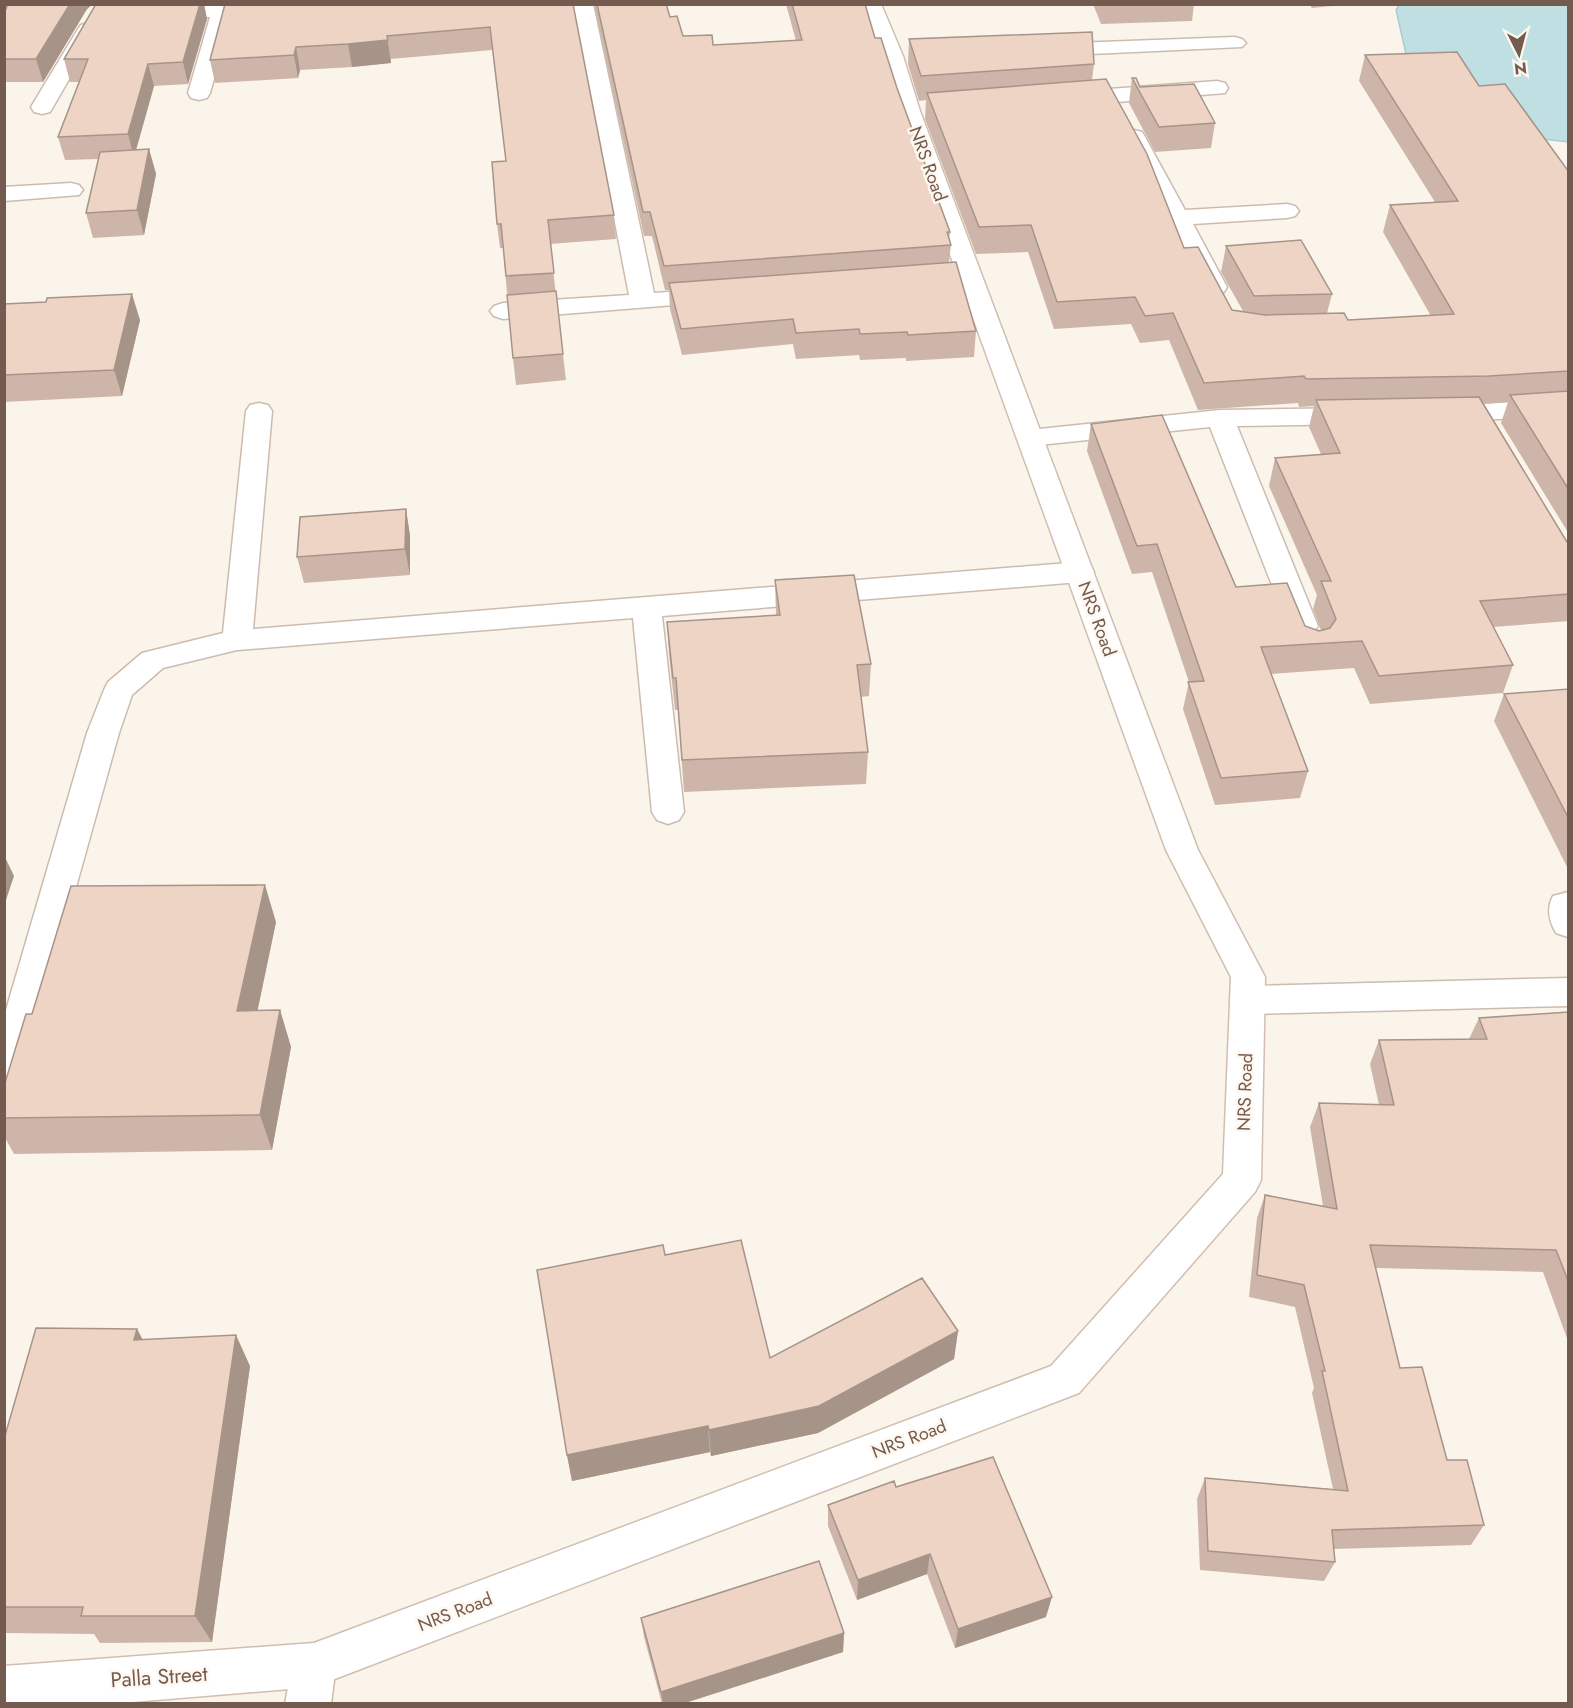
<svg xmlns="http://www.w3.org/2000/svg" width="1573" height="1708" viewBox="0 0 1573 1708" font-family="Jost,sans-serif">
  <style>
    .water { fill: #bfdfe3; stroke: #a6ced4; stroke-width: 1.5 }
    .lines { fill: none; stroke-linecap: round; stroke-linejoin: round }
    .street-casing { stroke: #ccbcb0; stroke-width: 3 }
    .secondary-casing { stroke: #d1beb1; stroke-width: 3 }
    .street { fill: #fff; fill-rule: evenodd }
    .secondary { fill: #fff; fill-rule: evenodd }
    .wall { fill: #cdb6a9 }
    .shaded-wall { fill: #a79489 }
    .building { fill: #eed4c4; stroke: #a79489; stroke-width: 1.5 }
    .labels { text-anchor: middle; stroke-width: 5; stroke-linejoin: round; paint-order: stroke }
    .street-label { font-size: 18px; fill: #745b4f; stroke: #fef8f0 }
    .near-street-label { font-size: 21px; fill: #745b4f; stroke: #fef8f0 }
  </style>
  <rect width="100%" height="100%" fill="#fbf4ea"/>
  <path class="water" d="M 1400,4 L 1568,5 L 1568,142 L 1542,139 L 1406,54 L 1396,10 Z"/>
  <g class="lines">
    <defs>
      <path id="street" d="M 246,4 L 253,10 L 250,14 L 231,17 L 210,93 L 207,98 L 199,100 L 191,98 L 188,93 L 210,17 L 159,17 L 152,15 L 149,11 L 152,7 L 159,5 Z
        M 573,4 L 593,4 L 654,293 L 714,289 L 723,291 L 726,296 L 723,301 L 503,319 L 494,316 L 490,311 L 494,306 L 503,303 L 629,295 Z
        M 88,23 L 95,25 L 98,29 L 53,107 L 50,112 L 42,114 L 34,112 L 31,107 L 78,29 L 81,25 Z
        M 1235,37 L 1242,39 L 1246,43 L 1242,47 L 1048,56 L 1040,55 L 1037,50 L 1040,45 L 1048,44 Z
        M 1217,81 L 1225,83 L 1228,88 L 1225,93 L 1069,106 L 1061,104 L 1058,99 L 1061,94 L 1069,92 Z
        M 1134,130 L 1142,132 L 1145,137 L 1185,210 L 1287,204 L 1295,206 L 1299,211 L 1295,216 L 1287,218 L 1193,224 L 1227,287 L 1224,292 L 1215,294 L 1206,292 L 1203,287 L 1123,137 L 1126,132 Z
        M 71,183 L 79,185 L 83,190 L 79,195 L 4,201 L 4,187 Z
        M 1568,399 L 1568,415 L 1445,422 L 1436,420 L 1432,414 L 1436,408 L 1445,406 Z
        M 259,403 L 268,405 L 272,411 L 253,629 L 1080,562 L 1090,565 L 1094,572 L 1090,579 L 1080,582 L 662,616 L 684,812 L 679,820 L 668,824 L 657,820 L 652,812 L 633,618 L 237,650 L 163,668 L 132,695 L 119,733 L 22,1081 L 17,1092 L 4,1096 L 4,1017 L 87,733 L 104,690 L 108,682 L 142,653 L 223,633 L 246,411 L 250,405 Z
        M 1357,408 L 1366,410 L 1370,416 L 1366,422 L 1357,424 L 1237,426 L 1318,626 L 1313,633 L 1303,636 L 1293,633 L 1288,626 L 1210,427 L 1030,446 L 1020,444 L 1017,438 L 1020,432 L 1030,430 L 1220,410 Z
        M 1568,892 L 1568,937 L 1556,933 C 1549,921 1546,909 1553,896 Z
        M 1568,978 L 1568,1006 L 1248,1014 L 1236,1010 L 1230,1000 L 1236,990 L 1248,986 Z
        M 314,1643 L 330,1649 L 336,1665 L 331,1704 L 285,1704 L 292,1665 L 298,1649 Z"/>
      <path id="secondary" d="M 860,4 L 881,4 L 903,56 L 920,111 L 1198,850 L 1265,977 L 1261,1180 L 1255,1192 L 1079,1393 L 314,1687 L 108,1704 L 4,1704 L 4,1666 L 314,1643 L 1051,1366 L 1223,1174 L 1231,977 L 1166,850 L 898,111 L 881,56 Z"/>
    </defs>
    <use href="#street" class="street-casing"/>
    <use href="#secondary" class="secondary-casing"/>
    <use href="#street" class="street"/>
    <use href="#secondary" class="secondary"/>
  </g>
  <path class="wall" d="M 8,4 L 93,4 L 87,9 L 43,82 L 4,82 L 4,14 Z
    M 96,4 L 204,4 L 207,19 L 188,84 L 154,86 L 136,150 L 149,149 L 156,174 L 144,235 L 93,238 L 86,213 L 99,159 L 65,160 L 58,137 L 80,82 L 70,82 L 64,59 Z
    M 573,4 L 614,215 L 616,239 L 550,244 L 566,380 L 516,385 L 513,358 L 503,248 L 500,248 L 497,224 L 506,161 L 492,50 L 391,59 L 391,63 L 352,67 L 300,70 L 298,78 L 215,83 L 210,60 Z
    M 594,4 L 666,4 L 670,17 L 683,36 L 713,45 L 796,41 L 786,4 L 865,4 L 875,38 L 897,88 L 950,232 L 949,240 L 951,245 L 949,262 L 976,331 L 974,357 L 906,361 L 906,358 L 860,360 L 859,355 L 796,359 L 793,344 L 682,355 L 670,309 L 669,290 L 665,290 L 652,236 L 644,236 Z
    M 1093,4 L 1194,4 L 1192,21 L 1101,24 Z
    M 1309,4 L 1353,4 L 1312,8 Z
    M 909,39 L 1094,64 L 1092,80 L 1184,248 L 1232,310 L 1243,311 L 1221,272 L 1226,246 L 1332,294 L 1327,313 L 1348,320 L 1431,316 L 1383,232 L 1390,205 L 1435,202 L 1359,81 L 1365,55 L 1479,86 L 1569,172 L 1569,534 L 1501,423 L 1508,402 L 1484,404 L 1567,542 L 1569,542 L 1569,621 L 1493,627 L 1513,665 L 1503,693 L 1370,704 L 1354,668 L 1271,674 L 1308,771 L 1300,798 L 1215,805 L 1183,709 L 1189,682 L 1152,572 L 1132,574 L 1087,451 L 1091,424 L 1236,587 L 1305,626 L 1319,631 L 1321,630 L 1313,609 L 1317,595 L 1269,486 L 1275,458 L 1321,454 L 1309,427 L 1314,406 L 1299,407 L 1298,403 L 1198,410 L 1169,340 L 1140,343 L 1131,324 L 1054,329 L 1028,252 L 976,254 L 925,119 L 926,100 L 919,101 L 908,64 Z
    M 1132,78 L 1140,87 L 1215,123 L 1211,148 L 1155,152 L 1129,103 Z
    M 4,304 L 140,320 L 122,396 L 4,402 Z
    M 406,509 L 410,536 L 410,575 L 304,583 L 297,557 Z
    M 775,580 L 871,664 L 869,696 L 861,697 L 868,752 L 866,784 L 684,792 L 678,710 L 675,710 L 669,655 L 667,622 L 776,615 Z
    M 1569,689 L 1569,871 L 1494,721 L 1504,694 Z
    M 276,922 L 257,1011 L 280,1010 L 291,1047 L 272,1150 L 14,1154 L 4,1136 L 4,1086 L 32,1014 Z
    M 1569,1012 L 1569,1344 L 1543,1272 L 1376,1268 L 1400,1368 L 1447,1460 L 1484,1525 L 1471,1545 L 1333,1549 L 1335,1562 L 1324,1581 L 1200,1570 L 1197,1499 L 1205,1478 L 1333,1489 L 1312,1393 L 1314,1388 L 1295,1307 L 1249,1297 L 1257,1218 L 1265,1195 L 1323,1206 L 1310,1127 L 1319,1103 L 1379,1105 L 1370,1064 L 1379,1040 L 1469,1039 L 1479,1018 Z
    M 665,1255 L 770,1358 L 958,1331 L 954,1359 L 818,1433 L 711,1456 L 710,1452 L 572,1481 L 567,1455 Z
    M 137,1329 L 143,1340 L 250,1366 L 212,1642 L 100,1643 L 94,1634 L 4,1633 L 4,1439 Z
    M 896,1487 L 1046,1617 L 955,1648 L 927,1574 L 857,1600 L 828,1526 L 828,1505 Z
    M 641,1618 L 844,1633 L 843,1652 L 682,1704 L 662,1704 L 644,1637 Z"/>
  <path class="shaded-wall" d="M 70,4 L 93,4 L 87,9 L 43,82 L 36,59 Z
    M 200,4 L 204,4 L 207,19 L 188,84 L 183,62 Z
    M 387,36 L 391,63 L 352,67 L 348,44 Z
    M 296,47 L 300,70 L 298,78 L 294,55 Z
    M 148,64 L 154,86 L 134,157 L 128,134 Z
    M 149,149 L 156,174 L 144,235 L 137,210 Z
    M 132,294 L 140,320 L 122,396 L 114,370 Z
    M 406,509 L 410,536 L 410,575 L 405,549 Z
    M 4,855 L 14,876 L 4,906 Z
    M 265,885 L 276,922 L 250,1047 L 237,1011 Z
    M 280,1010 L 291,1047 L 272,1150 L 260,1115 Z
    M 137,1329 L 153,1360 L 134,1340 Z
    M 958,1331 L 954,1359 L 818,1433 L 711,1456 L 709,1430 Z
    M 236,1335 L 250,1366 L 212,1642 L 195,1616 Z
    M 708,1426 L 710,1452 L 572,1481 L 567,1455 Z
    M 930,1554 L 927,1574 L 857,1600 L 858,1580 Z
    M 1052,1597 L 1046,1617 L 955,1648 L 958,1629 Z
    M 844,1633 L 843,1652 L 682,1704 L 663,1704 L 661,1692 Z"/>
  <path class="building" d="M 8,4 L 70,4 L 36,59 L 4,59 L 4,14 Z
    M 96,4 L 200,4 L 183,62 L 148,64 L 128,134 L 58,137 L 88,59 L 64,59 Z
    M 225,4 L 573,4 L 614,215 L 548,220 L 554,273 L 506,276 L 501,224 L 497,224 L 492,162 L 506,161 L 490,27 L 387,36 L 388,40 L 348,44 L 296,47 L 294,55 L 210,60 Z
    M 597,4 L 666,4 L 670,17 L 677,16 L 683,36 L 712,35 L 713,45 L 802,40 L 792,4 L 865,4 L 875,38 L 881,38 L 897,88 L 950,232 L 947,232 L 951,245 L 664,266 L 650,212 L 643,212 Z
    M 1092,32 L 1094,64 L 921,76 L 909,39 Z
    M 1457,52 L 1479,86 L 1505,84 L 1569,172 L 1569,371 L 1489,376 L 1306,379 L 1304,376 L 1204,383 L 1173,313 L 1145,316 L 1135,297 L 1057,302 L 1031,225 L 979,227 L 927,93 L 1106,79 L 1147,154 L 1184,248 L 1198,247 L 1232,310 L 1265,315 L 1344,313 L 1348,320 L 1454,314 L 1390,205 L 1458,201 L 1365,55 Z
    M 1132,78 L 1136,78 L 1140,87 L 1194,84 L 1215,123 L 1159,127 Z
    M 149,149 L 137,210 L 86,213 L 100,152 Z
    M 1301,240 L 1332,294 L 1254,296 L 1226,246 Z
    M 956,262 L 976,331 L 908,335 L 907,332 L 860,334 L 859,329 L 796,333 L 793,319 L 681,329 L 669,283 Z
    M 556,291 L 563,354 L 513,358 L 507,295 Z
    M 132,294 L 114,370 L 4,375 L 4,304 L 46,302 L 47,298 Z
    M 1569,391 L 1569,490 L 1510,395 Z
    M 1479,397 L 1567,542 L 1569,542 L 1569,594 L 1480,601 L 1513,665 L 1379,676 L 1362,641 L 1261,647 L 1308,771 L 1221,778 L 1188,682 L 1204,681 L 1157,544 L 1137,546 L 1091,424 L 1162,415 L 1236,587 L 1287,583 L 1305,626 L 1319,631 L 1330,628 L 1336,619 L 1321,581 L 1331,581 L 1275,458 L 1340,453 L 1316,400 Z
    M 406,509 L 405,549 L 297,557 L 300,517 Z
    M 854,575 L 871,664 L 857,665 L 868,752 L 682,760 L 676,678 L 673,678 L 667,622 L 780,615 L 775,580 Z
    M 1569,689 L 1569,819 L 1504,694 Z
    M 265,885 L 237,1011 L 280,1010 L 260,1115 L 4,1118 L 4,1086 L 26,1014 L 32,1014 L 71,886 Z
    M 1569,1012 L 1569,1283 L 1556,1250 L 1370,1245 L 1400,1368 L 1422,1367 L 1447,1460 L 1467,1460 L 1484,1525 L 1332,1530 L 1335,1562 L 1208,1551 L 1205,1478 L 1348,1491 L 1322,1371 L 1325,1371 L 1304,1285 L 1257,1275 L 1265,1195 L 1337,1209 L 1319,1103 L 1394,1105 L 1379,1040 L 1487,1039 L 1479,1018 Z
    M 741,1240 L 770,1358 L 922,1278 L 958,1331 L 819,1406 L 709,1430 L 708,1426 L 567,1455 L 537,1270 L 663,1245 L 665,1255 Z
    M 36,1328 L 137,1329 L 134,1340 L 236,1335 L 195,1616 L 81,1616 L 83,1607 L 4,1607 L 4,1439 Z
    M 993,1457 L 1052,1597 L 958,1629 L 930,1554 L 858,1580 L 828,1505 L 894,1481 L 896,1487 Z
    M 819,1561 L 844,1633 L 661,1692 L 641,1618 Z"/>
  <g class="labels">
    <g class="street-label">
      <text transform="translate(928 164) rotate(70)" y="6">NRS Road</text>
      <text transform="translate(1097 619) rotate(70)" y="6">NRS Road</text>
      <text transform="translate(1245 1092) rotate(-88)" y="6">NRS Road</text>
      <text transform="translate(909 1439) rotate(-21)" y="6">NRS Road</text>
      <text transform="translate(455 1612) rotate(-21)" y="6">NRS Road</text>
    </g>
    <g class="near-street-label">
      <text transform="translate(159 1677) rotate(-4)" y="7">Palla Street</text>
    </g>
  </g>
  <rect width="1573" height="1708" fill="none" stroke="#745b4f" stroke-width="12"/>
  <g transform="translate(1519 54) rotate(174)" stroke="#fef8f0" stroke-width="4.5" paint-order="stroke">
  <path d="M0-4.5L10 22L0 15L-10 22Z" fill="#745b4f"/>
  <text y="-9" font-size="16" font-weight="bold" text-anchor="middle" fill="#745b4f">N</text>
  </g>
</svg>
